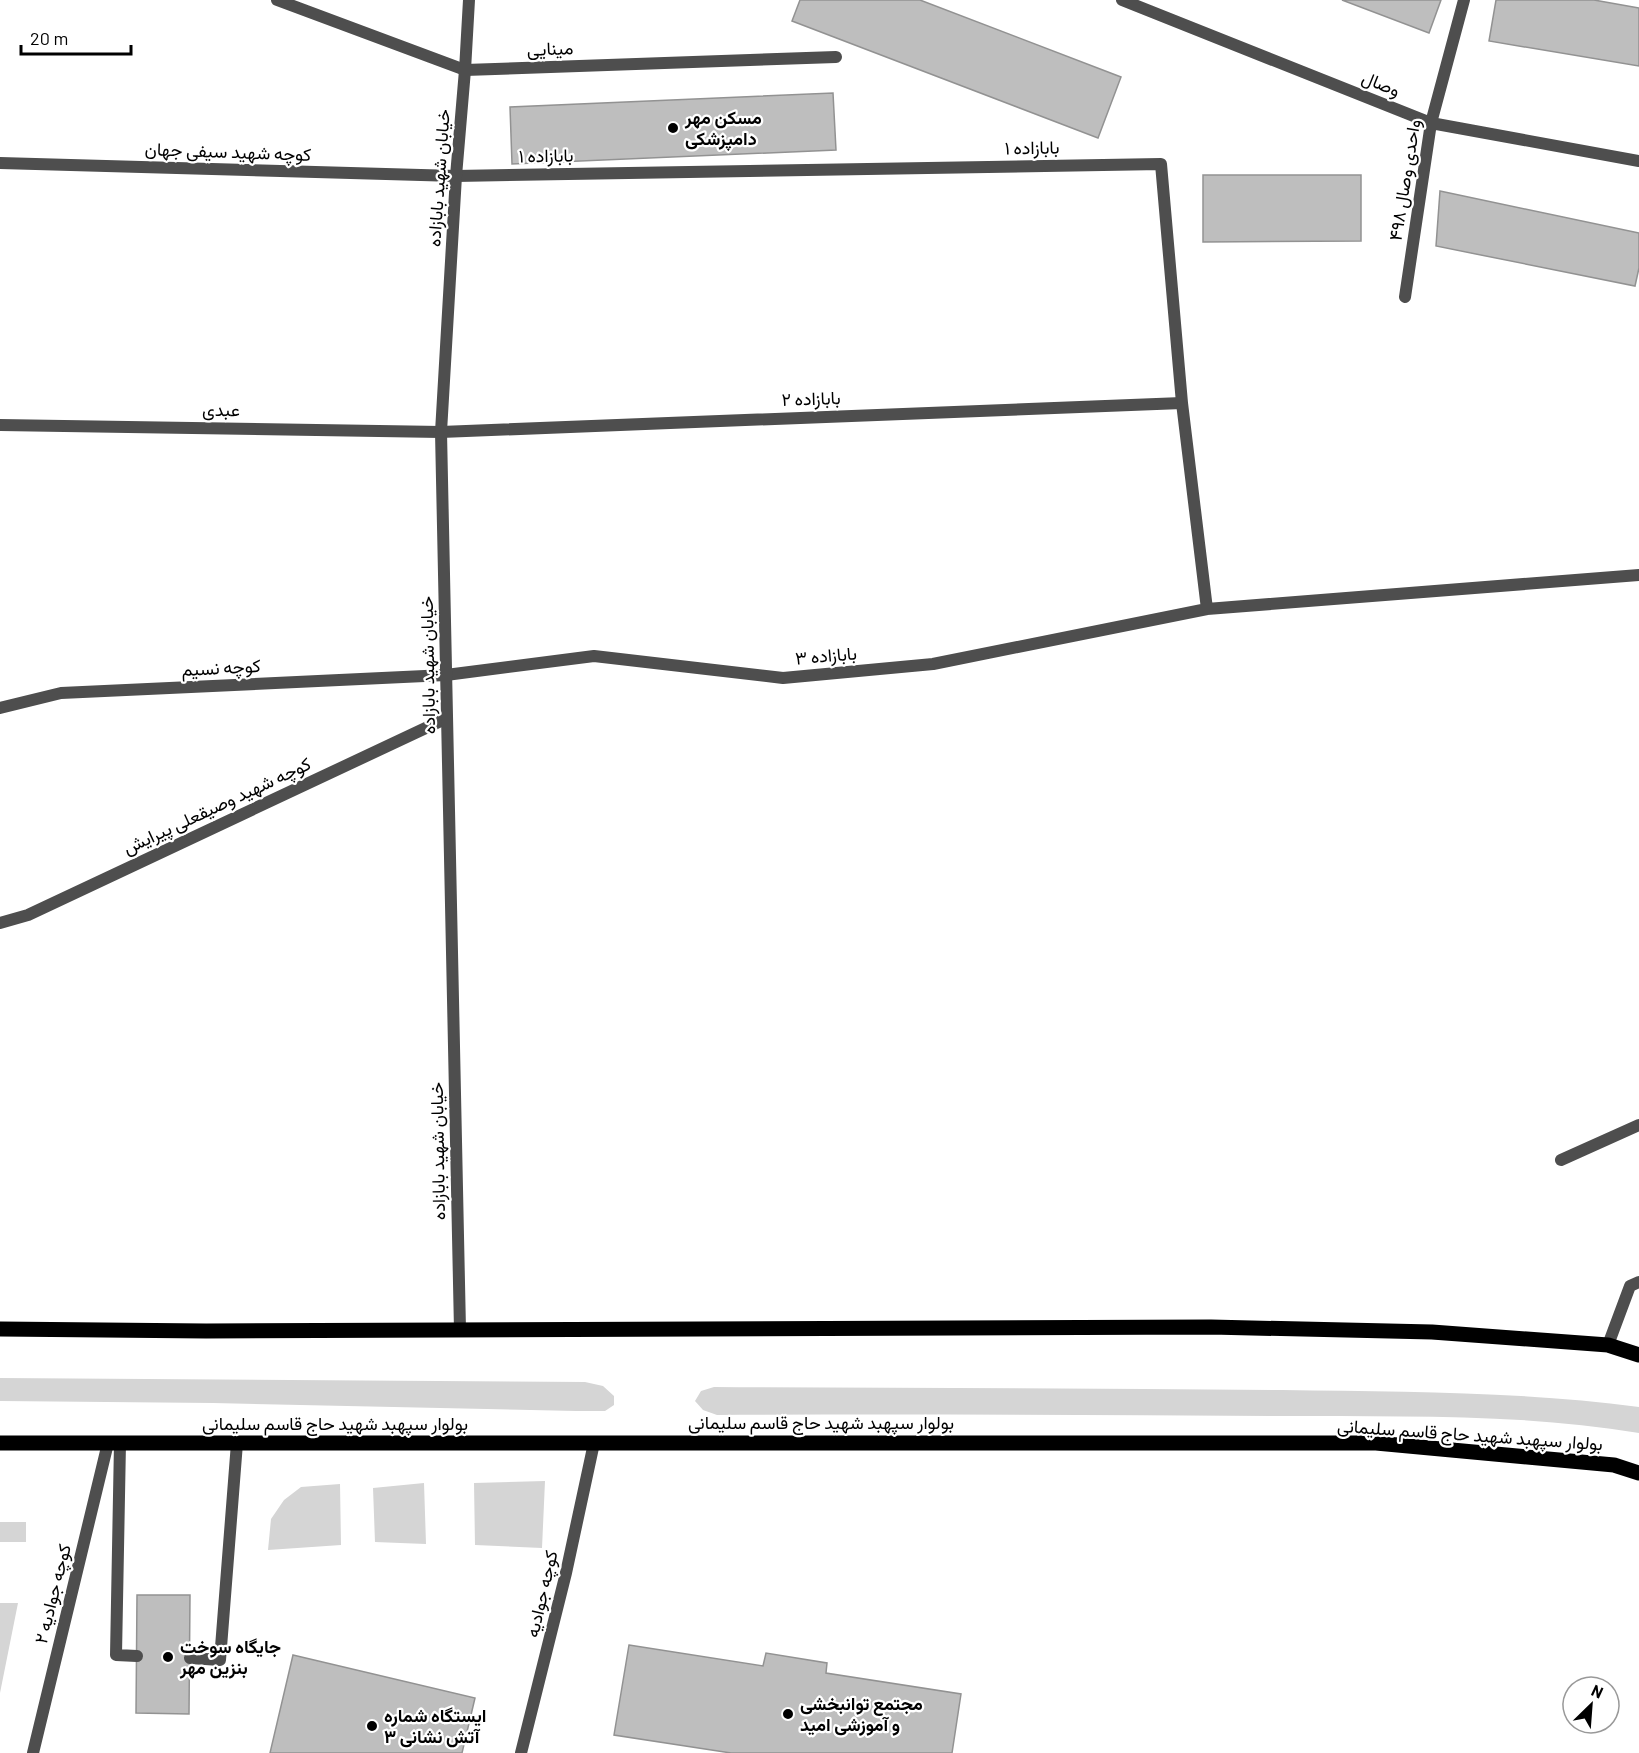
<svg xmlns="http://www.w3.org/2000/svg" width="1639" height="1753" viewBox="0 0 1639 1753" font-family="Barlow,Vazirmatn,sans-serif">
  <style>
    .green { fill: #d5d5d5 }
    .building { fill: #bebebe; stroke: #929292; stroke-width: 1.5 }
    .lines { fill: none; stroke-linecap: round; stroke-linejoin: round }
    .service { stroke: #4e4e4e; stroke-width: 12 }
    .minor { stroke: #4e4e4e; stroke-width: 12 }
    .tertiary { stroke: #4e4e4e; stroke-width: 12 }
    .primary { stroke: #000; stroke-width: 15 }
    .poi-dot { fill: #000; stroke: #fff; stroke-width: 2 }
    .labels { text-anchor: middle; stroke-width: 4.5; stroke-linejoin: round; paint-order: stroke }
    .street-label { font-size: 18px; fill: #000; stroke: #fff }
    .poi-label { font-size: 18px; font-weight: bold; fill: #000; stroke: #fff; text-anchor: start }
  </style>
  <rect width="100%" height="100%" fill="#fff"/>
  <path class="green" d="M 0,1378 L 585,1382 L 603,1386 L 614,1396 L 614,1405 L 605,1411 L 576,1411 L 213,1403 L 0,1401 Z
    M 714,1387 C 903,1388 1093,1388 1282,1390 C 1401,1392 1520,1391 1639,1407 L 1639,1433 C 1520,1413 1398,1417 1278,1416 C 1091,1415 904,1414 717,1415 L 703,1410 L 695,1401 L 701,1391 Z
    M 545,1481 L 542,1548 L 475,1545 L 474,1483 Z
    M 424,1483 L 426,1544 L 375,1542 L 373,1488 Z
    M 340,1484 L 341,1545 L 268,1550 L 271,1519 L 284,1500 L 301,1487 Z
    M 0,1522 L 26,1522 L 26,1542 L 0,1542 Z
    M 0,1603 L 18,1603 L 0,1693 Z"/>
  <path class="building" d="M 800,0 L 920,0 L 1121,77 L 1098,138 L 792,21 Z
    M 1342,0 L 1441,0 L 1429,33 Z
    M 1496,0 L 1594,0 L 1639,8 L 1639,66 L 1489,41 Z
    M 833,93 L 836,150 L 512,164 L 510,107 Z
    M 1203,175 L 1361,175 L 1361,241 L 1203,242 Z
    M 1440,191 L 1639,233 L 1639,268 L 1635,286 L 1436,246 Z
    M 137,1595 L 190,1595 L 189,1714 L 136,1713 Z
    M 629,1645 L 763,1666 L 766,1653 L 827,1663 L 826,1673 L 961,1694 L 952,1753 L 731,1753 L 614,1735 Z
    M 293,1655 L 475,1698 L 462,1753 L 270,1753 Z"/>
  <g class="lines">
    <path class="service" d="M 120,1443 L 116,1655 L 137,1656
      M 190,1658 L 220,1660 L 237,1443"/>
    <path class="minor" d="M 277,0 L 465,70 L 836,57
      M 1122,0 L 1431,123 L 1639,161
      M 0,163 L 456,176 L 1161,164 L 1182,403 L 1207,609
      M 1405,297 L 1431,123 L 1464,0
      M 0,425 L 441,432 L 1182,403
      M 0,708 L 61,693 L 446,675 L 594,656 L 783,678 L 933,664 L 1207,609 L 1639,575
      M 0,923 L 28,915 L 447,718
      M 1561,1160 L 1639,1125
      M 1608,1345 L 1630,1286 L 1639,1282
      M 33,1753 L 108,1443
      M 521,1753 L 566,1573 L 594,1443"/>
    <path class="tertiary" d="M 460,1330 L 441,432 L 456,176 L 465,70 L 469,0"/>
    <path class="primary" d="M 0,1329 L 206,1331 L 1211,1327 L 1432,1332 L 1608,1345 L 1639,1355
      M 0,1443 L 1376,1443 L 1614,1465 L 1639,1473"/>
  </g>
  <g class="poi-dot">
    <circle cx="673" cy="128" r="6"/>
    <circle cx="168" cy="1657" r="6"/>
    <circle cx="788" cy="1714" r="6"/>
    <circle cx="372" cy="1726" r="6"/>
  </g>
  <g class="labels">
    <g class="street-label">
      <text transform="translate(550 49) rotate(-2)" y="6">مینایی</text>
      <text transform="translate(1381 84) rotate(22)" y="6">وصال</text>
      <text transform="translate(1032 148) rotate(-1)" y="6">بابازاده ۱</text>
      <text transform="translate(228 152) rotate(2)" y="6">کوچه شهید سیفی جهان</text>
      <text transform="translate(546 156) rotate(-1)" y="6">بابازاده ۱</text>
      <text transform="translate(439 178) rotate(-86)" y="6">خیابان شهید بابازاده</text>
      <text transform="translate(1405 180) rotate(-81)" y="6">۴۹۸ واحدی وصال</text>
      <text transform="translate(811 399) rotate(-2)" y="6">بابازاده ۲</text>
      <text transform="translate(221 410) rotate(1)" y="6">عبدی</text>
      <text transform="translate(826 656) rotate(-5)" y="6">بابازاده ۳</text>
      <text transform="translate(428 665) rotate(-91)" y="6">خیابان شهید بابازاده</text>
      <text transform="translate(221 668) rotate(-3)" y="6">کوچه نسیم</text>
      <text transform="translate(217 806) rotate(-25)" y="6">کوچه شهید وصیقعلی پیرایش</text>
      <text transform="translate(438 1151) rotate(-91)" y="6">خیابان شهید بابازاده</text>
      <text x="821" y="1429">بولوار سپهبد شهید حاج قاسم سلیمانی</text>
      <text x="335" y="1430">بولوار سپهبد شهید حاج قاسم سلیمانی</text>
      <text transform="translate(1470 1435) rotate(4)" y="6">بولوار سپهبد شهید حاج قاسم سلیمانی</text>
      <text transform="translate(53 1594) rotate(-76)" y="6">کوچه جوادیه ۲</text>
      <text transform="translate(542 1594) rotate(-77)" y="6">کوچه جوادیه</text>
    </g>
    <g class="poi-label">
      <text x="685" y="124">مسکن مهر<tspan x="685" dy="21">دامپزشکی</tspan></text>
      <text x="180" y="1653">جایگاه سوخت<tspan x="180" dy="21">بنزین مهر</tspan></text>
      <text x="800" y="1710">مجتمع توانبخشی<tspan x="800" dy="21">و آموزشی امید</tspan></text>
      <text x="384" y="1722">ایستگاه شماره<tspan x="384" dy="21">۳ آتش نشانی</tspan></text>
    </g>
  </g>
  <g transform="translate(1591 1705) rotate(25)"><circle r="28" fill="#ffffff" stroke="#999999" stroke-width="1.5"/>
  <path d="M0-4.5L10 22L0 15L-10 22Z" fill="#000000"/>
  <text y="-9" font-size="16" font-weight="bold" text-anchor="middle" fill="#000000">N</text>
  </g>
  <path d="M21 45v9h110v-9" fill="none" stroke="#000000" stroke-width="3"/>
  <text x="30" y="45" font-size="18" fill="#000000" stroke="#ffffff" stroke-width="4.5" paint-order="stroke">20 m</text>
</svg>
